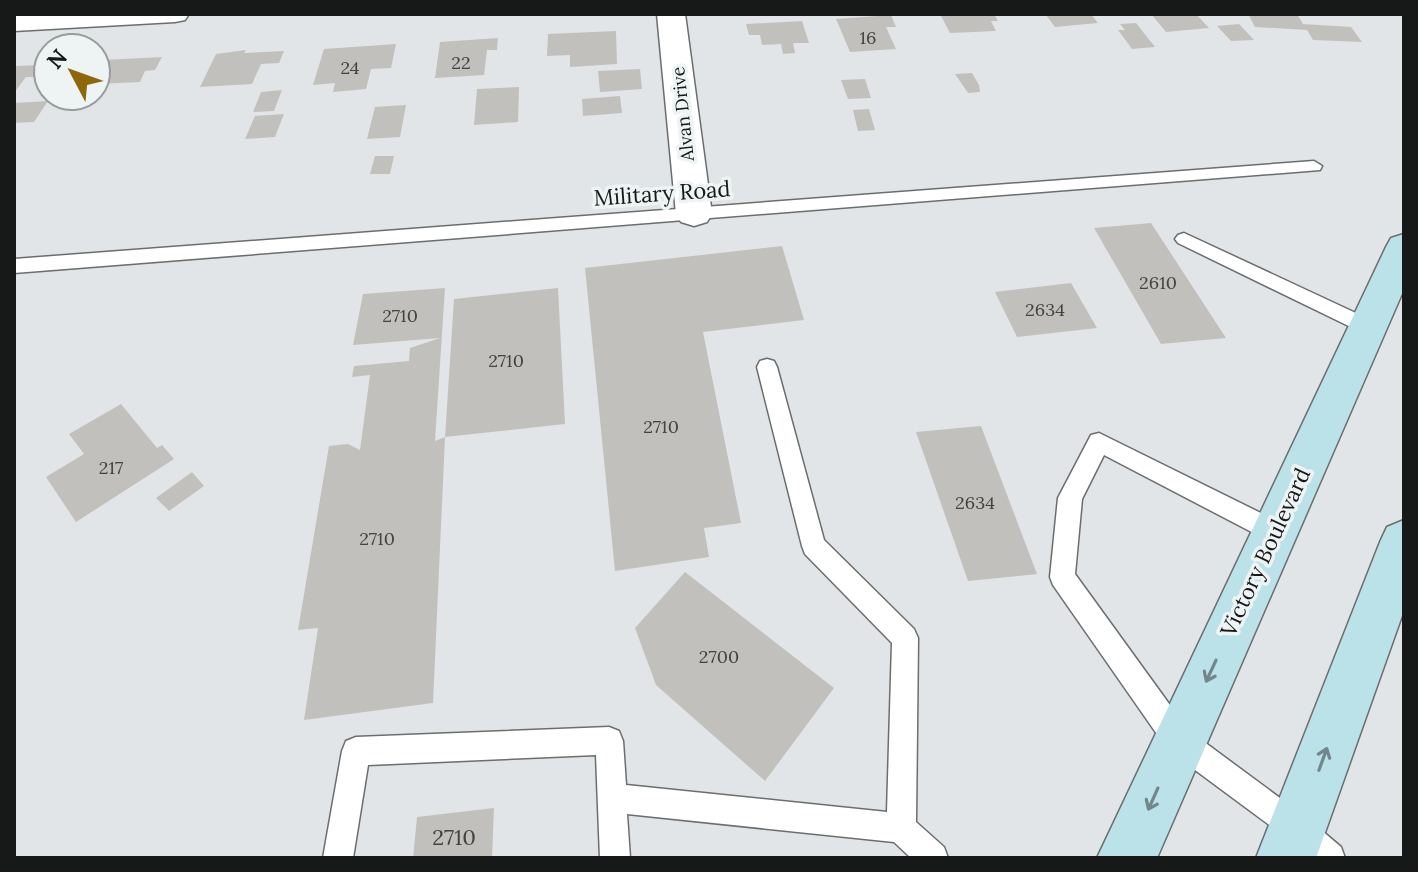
<svg xmlns="http://www.w3.org/2000/svg" width="1418" height="872" viewBox="0 0 1418 872" font-family="Lora,serif">
  <style>
    .building { fill: #c2c0bd }
    .lines { fill: none; stroke-linecap: round; stroke-linejoin: round }
    .service-casing { stroke: #6a6e6f; stroke-width: 3 }
    .minor-casing { stroke: #6a6e6f; stroke-width: 3 }
    .secondary-casing { stroke: #6a6e6f; stroke-width: 3 }
    .service { fill: #fff; fill-rule: evenodd }
    .minor { fill: #fff; fill-rule: evenodd }
    .secondary { fill: #bbe1e9; fill-rule: evenodd }
    .oneway { stroke: #71878b }
    .labels { text-anchor: middle; stroke-width: 7; stroke-linejoin: round; paint-order: stroke }
    .number-label { font-size: 18px; fill: #424342 }
    .far-street-label { font-size: 18px; fill: #171919; stroke: #eef3f4 }
    .street-label { font-size: 22px; fill: #171919; stroke: #eef3f4 }
    .near-number-label { font-size: 22px; fill: #424342 }
  </style>
  <rect width="100%" height="100%" fill="#e1e5e7"/>
  <path class="building" d="M 940,14 L 994,14 L 998,21 L 991,21 L 996,31 L 950,33 Z
    M 1045,14 L 1091,14 L 1098,23 L 1055,27 Z
    M 1151,14 L 1196,14 L 1209,28 L 1166,32 Z
    M 1248,14 L 1297,14 L 1303,24 L 1351,27 L 1362,42 L 1313,40 L 1307,30 L 1255,27 Z
    M 891,15 L 896,27 L 886,27 L 896,49 L 850,52 L 836,19 Z
    M 802,21 L 809,43 L 793,43 L 795,53 L 783,54 L 781,44 L 762,45 L 760,35 L 749,35 L 746,24 Z
    M 1136,23 L 1155,47 L 1132,49 L 1118,30 L 1125,30 L 1120,24 Z
    M 1239,24 L 1254,40 L 1231,41 L 1217,26 Z
    M 616,31 L 617,64 L 570,67 L 570,55 L 547,56 L 548,34 Z
    M 498,38 L 497,50 L 487,50 L 484,75 L 435,78 L 440,42 Z
    M 396,44 L 391,68 L 371,69 L 366,89 L 333,92 L 335,83 L 313,85 L 324,49 Z
    M 246,50 L 244,53 L 284,51 L 279,63 L 261,64 L 252,84 L 200,87 L 216,54 Z
    M 162,57 L 155,70 L 145,71 L 140,82 L 96,84 L 96,70 L 102,60 Z
    M 46,65 L 37,77 L 26,77 L 14,93 L 14,66 Z
    M 640,69 L 642,89 L 600,92 L 598,71 Z
    M 972,73 L 979,85 L 980,92 L 968,93 L 955,74 Z
    M 865,79 L 871,98 L 848,99 L 841,80 Z
    M 519,87 L 518,122 L 474,125 L 477,89 Z
    M 282,90 L 274,111 L 253,112 L 261,92 Z
    M 620,96 L 622,113 L 583,116 L 582,99 Z
    M 48,101 L 34,122 L 14,123 L 14,103 Z
    M 406,105 L 400,137 L 367,139 L 375,107 Z
    M 869,109 L 875,130 L 858,131 L 853,110 Z
    M 284,114 L 275,137 L 245,139 L 255,116 Z
    M 375,156 L 394,156 L 390,174 L 370,174 Z
    M 1151,223 L 1226,338 L 1161,344 L 1094,228 Z
    M 782,246 L 804,320 L 703,332 L 741,523 L 704,528 L 709,557 L 615,571 L 585,268 Z
    M 1071,283 L 1097,328 L 1017,337 L 995,292 Z
    M 445,288 L 435,441 L 445,437 L 433,703 L 304,720 L 318,628 L 298,630 L 329,446 L 348,444 L 360,450 L 370,375 L 352,377 L 354,366 L 409,361 L 410,348 L 440,338 L 353,345 L 363,294 Z
    M 558,288 L 565,424 L 445,437 L 454,299 Z
    M 121,404 L 157,448 L 162,445 L 174,459 L 76,522 L 46,477 L 84,454 L 69,434 Z
    M 981,426 L 1037,574 L 968,581 L 916,432 Z
    M 192,472 L 204,486 L 169,511 L 156,498 Z
    M 685,572 L 834,688 L 765,781 L 656,685 L 635,628 Z
    M 494,808 L 492,858 L 413,858 L 417,817 Z"/>
  <g class="lines">
    <defs>
      <path id="service" d="M 1314,161 L 1322,166 L 1320,170 L 14,273 L 14,259 Z
        M 1184,233 L 1375,322 L 1378,327 L 1375,332 L 1361,332 L 1178,243 L 1175,239 L 1178,235 Z
        M 767,359 L 774,361 L 777,367 L 824,540 L 914,629 L 918,638 L 916,822 L 944,847 L 948,858 L 911,858 L 894,842 L 627,814 L 630,858 L 600,858 L 596,755 L 368,765 L 353,858 L 323,858 L 342,751 L 346,741 L 356,737 L 609,727 L 619,731 L 623,741 L 626,785 L 887,812 L 892,643 L 805,554 L 802,546 L 757,367 L 760,361 Z
        M 1099,433 L 1283,524 L 1287,532 L 1283,540 L 1275,543 L 1267,540 L 1104,455 L 1082,499 L 1075,574 L 1188,730 L 1307,818 L 1341,847 L 1345,858 L 1308,858 L 1287,838 L 1168,750 L 1053,585 L 1050,577 L 1058,498 L 1091,435 Z"/>
      <path id="minor" d="M 189,14 L 185,20 L 175,22 L 14,31 L 14,15 Z
        M 657,14 L 685,14 L 712,214 L 707,222 L 694,226 L 681,222 L 676,214 Z"/>
      <path id="secondary" d="M 1404,234 L 1404,289 L 1157,858 L 1097,858 L 1386,247 L 1391,238 Z
        M 1404,520 L 1404,610 L 1316,858 L 1256,858 L 1380,542 L 1387,527 Z"/>
    </defs>
    <use href="#service" class="service-casing"/>
    <use href="#minor" class="minor-casing"/>
    <use href="#secondary" class="secondary-casing"/>
    <use href="#service" class="service"/>
    <use href="#minor" class="minor"/>
    <use href="#secondary" class="secondary"/>
  </g>
  <defs><path id="oneway-shaft" d="M-6 0H5M1.5-3L5.5 0L1.5 3" fill="none" stroke-width="1.6" stroke-linecap="round" stroke-linejoin="round" transform="scale(2)"/></defs>
  <g class="oneway">
    <use href="#oneway-shaft" transform="translate(1211 671) rotate(115)"/>
    <use href="#oneway-shaft" transform="translate(1323 759) rotate(-70)"/>
    <use href="#oneway-shaft" transform="translate(1153 799) rotate(114)"/>
  </g>
  <g class="labels">
    <g class="number-label">
      <text x="868" y="44">16</text>
      <text x="461" y="69">22</text>
      <text x="350" y="74">24</text>
      <text x="1158" y="289">2610</text>
      <text x="1045" y="316">2634</text>
      <text x="400" y="322">2710</text>
      <text x="506" y="367">2710</text>
      <text x="661" y="433">2710</text>
      <text x="111" y="474">217</text>
      <text x="975" y="509">2634</text>
      <text x="377" y="545">2710</text>
      <text x="719" y="663">2700</text>
    </g>
    <g class="far-street-label">
      <text transform="translate(683 114) rotate(-96)" y="6">Alvan Drive</text>
    </g>
    <g class="street-label">
      <text transform="translate(662 193) rotate(-4)" y="8">Military Road</text>
      <text transform="translate(1265 552) rotate(-65)" y="8">Victory Boulevard</text>
    </g>
    <g class="near-number-label">
      <text x="454" y="845">2710</text>
    </g>
  </g>
  <rect width="1418" height="872" fill="none" stroke="#171919" stroke-width="32"/>
  <g transform="translate(72 72) rotate(311)"><circle r="38" fill="#eef3f4" stroke="#989c9c" stroke-width="2"/>
  <path d="M0-6L14 30L0 20L-14 30Z" fill="#8e670b"/>
  <text y="-12" font-size="22" font-weight="bold" text-anchor="middle" fill="#171919">N</text>
  </g>
</svg>
